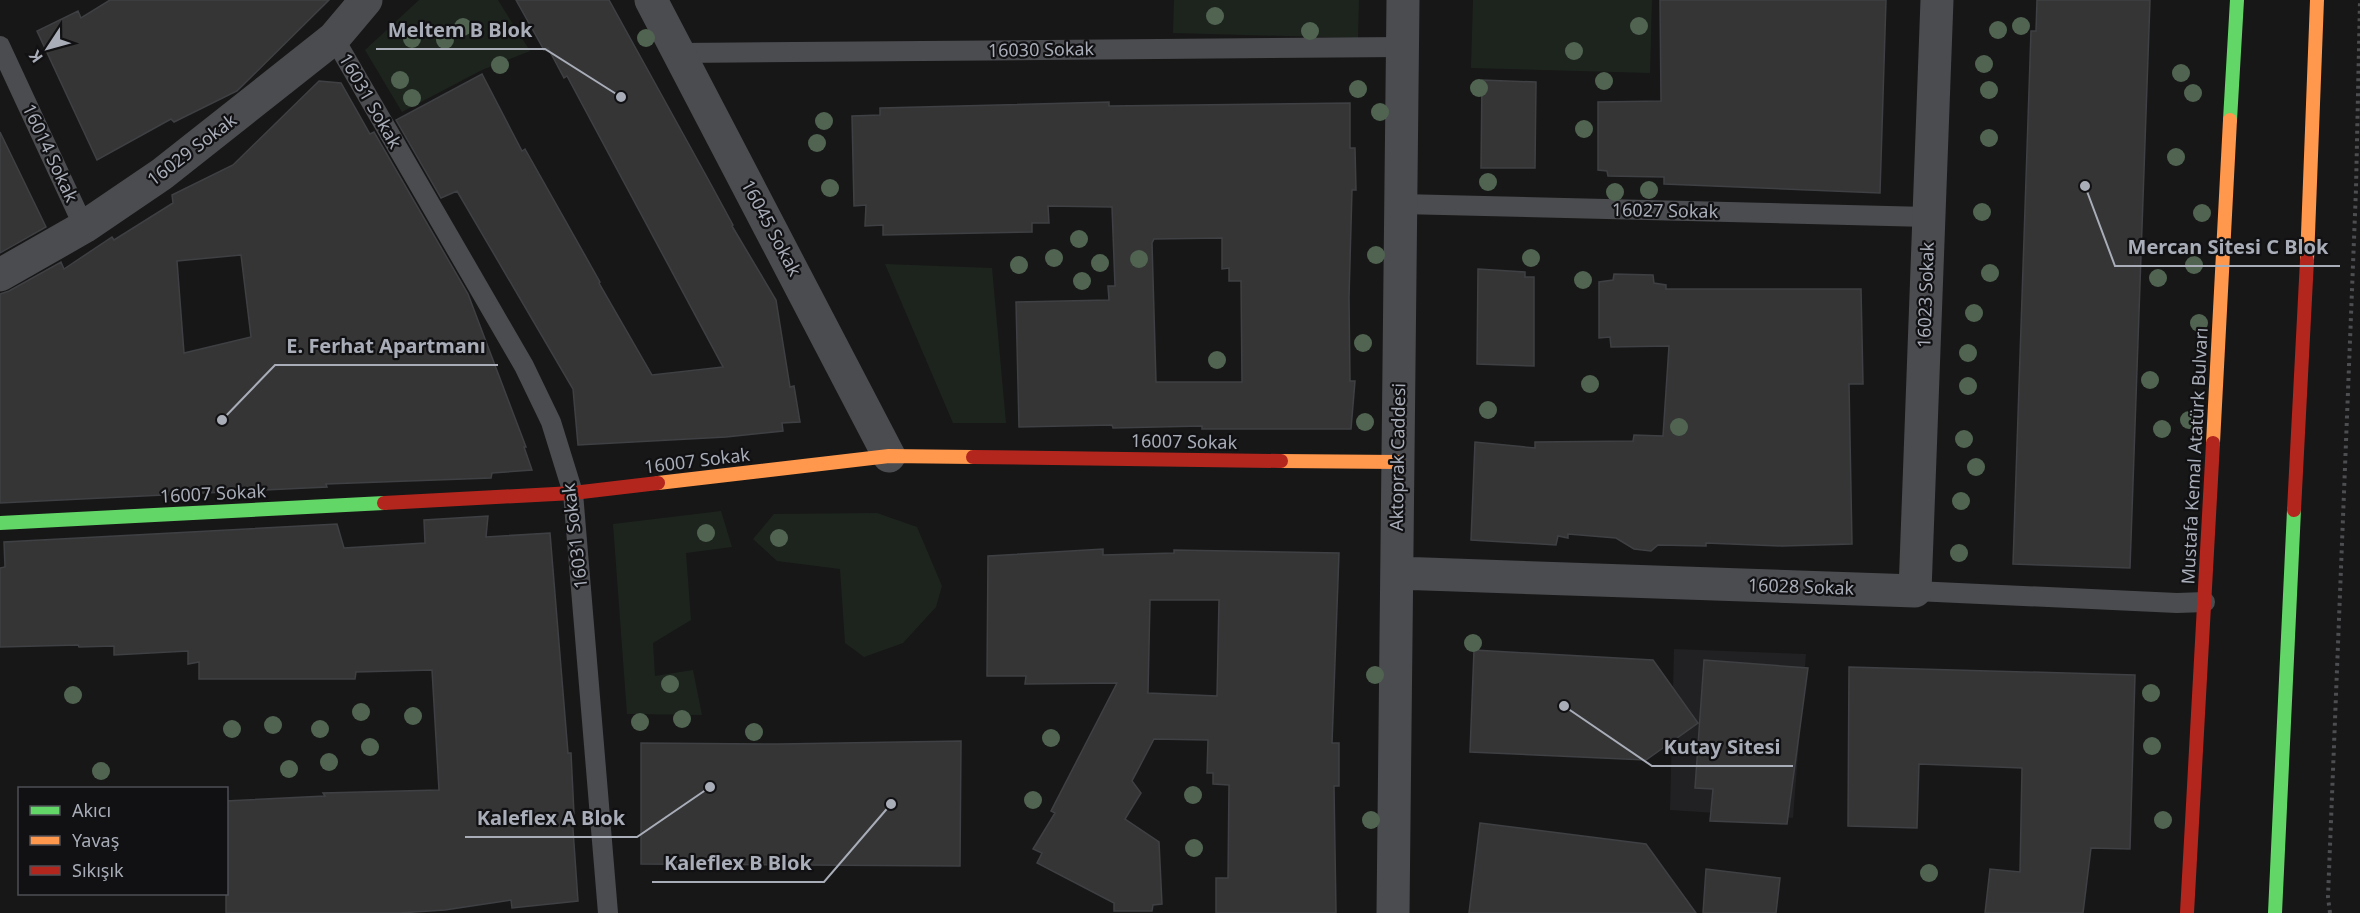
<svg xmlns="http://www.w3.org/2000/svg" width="2360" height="913" viewBox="0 0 2360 913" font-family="'Noto Sans',sans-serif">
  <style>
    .built { fill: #212123 }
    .green { fill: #1d241e }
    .building { fill: #353536; stroke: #3f4043; stroke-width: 1.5; fill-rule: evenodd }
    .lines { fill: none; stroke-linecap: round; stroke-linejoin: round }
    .path { stroke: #4d4e52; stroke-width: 4; stroke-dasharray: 3 4.5; stroke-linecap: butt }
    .lane { stroke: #4b4c50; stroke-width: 20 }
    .street { stroke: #4b4c50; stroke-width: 33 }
    .fast { stroke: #63d668; stroke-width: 14 }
    .slow { stroke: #ff974d; stroke-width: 14 }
    .jam { stroke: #b3261e; stroke-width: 14 }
    .tree { fill: #506451 }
    .labels { text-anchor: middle; stroke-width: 4.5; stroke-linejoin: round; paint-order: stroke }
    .street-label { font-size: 18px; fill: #a8adb8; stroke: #111113 }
    .leader { fill: none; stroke: #a8adb8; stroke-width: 2 }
    .callout-dot { fill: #a8adb8; stroke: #111113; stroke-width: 2 }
    .callout-label { font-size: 20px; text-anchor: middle; font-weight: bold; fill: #a8adb8; stroke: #111113; stroke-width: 4.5; stroke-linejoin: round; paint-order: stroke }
  </style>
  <rect width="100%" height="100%" fill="#171717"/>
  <path class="built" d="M 1674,649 L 1806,654 L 1793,818 L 1670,810 Z"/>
  <path class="green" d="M 419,0 L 498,0 L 530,51 L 482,70 L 402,112 L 365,50 Z
    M 1174,0 L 1359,0 L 1358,38 L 1173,33 Z
    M 1473,0 L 1652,0 L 1650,73 L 1471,68 Z
    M 885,264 L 992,268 L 1006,423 L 953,423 Z
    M 721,511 L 732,547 L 686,553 L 691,620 L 653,643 L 655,676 L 693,670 L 702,715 L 627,714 L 613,524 Z
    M 877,513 L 917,527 L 942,586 L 936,607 L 903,643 L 864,657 L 845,643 L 840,569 L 777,561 L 753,539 L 774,514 Z"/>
  <path class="building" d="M 110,0 L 329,0 L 237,91 L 174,122 L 171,119 L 97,160 L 37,31 L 78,11 L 81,18 Z
    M 516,0 L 609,0 L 708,179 L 733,225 L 732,226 L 776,300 L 790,387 L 794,386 L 800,422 L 782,423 L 783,431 L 726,437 L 578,445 L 573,389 L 457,191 L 441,198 L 396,120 L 482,74 L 522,151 L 525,149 L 600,282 L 599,283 L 652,375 L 723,367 L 567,76 L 564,78 L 548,48 L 544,50 Z
    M 1660,0 L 1886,0 L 1880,193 L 1664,184 L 1664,177 L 1608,176 L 1607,171 L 1598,170 L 1598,102 L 1661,101 Z
    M 2037,0 L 2150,0 L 2130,568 L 2013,564 L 2031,31 L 2036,31 Z
    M 1482,80 L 1536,82 L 1535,168 L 1481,168 Z
    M 319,81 L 341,83 L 370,134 L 374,132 L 468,294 L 526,447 L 524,447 L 532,470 L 492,473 L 491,478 L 326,484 L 327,487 L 0,503 L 0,294 L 9,291 L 61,262 L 64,269 L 112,237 L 114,240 L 173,203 L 172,195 L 233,165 ZM 241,255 L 251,337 L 184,353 L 177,261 Z
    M 1109,102 L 1109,106 L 1350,103 L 1350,148 L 1355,148 L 1356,190 L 1352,190 L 1349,298 L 1350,381 L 1355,381 L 1351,429 L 1202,429 L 1202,426 L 1113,428 L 1112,425 L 1019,427 L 1016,302 L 1109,300 L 1108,286 L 1115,286 L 1112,207 L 1048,206 L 1049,223 L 1032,223 L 1032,232 L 883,235 L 883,225 L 865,226 L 866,205 L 854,206 L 852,116 L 880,115 L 880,108 ZM 1222,238 L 1222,269 L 1229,268 L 1229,281 L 1241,281 L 1242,382 L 1156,382 L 1152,243 L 1154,239 Z
    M 0,132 L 46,227 L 0,253 Z
    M 1478,269 L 1525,272 L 1525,277 L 1534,277 L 1534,366 L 1477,364 Z
    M 1614,274 L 1653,275 L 1654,283 L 1666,285 L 1666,289 L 1861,289 L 1863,384 L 1849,384 L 1852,544 L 1782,546 L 1706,543 L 1706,546 L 1658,545 L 1651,551 L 1634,549 L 1616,538 L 1568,534 L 1568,538 L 1558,536 L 1556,545 L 1471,540 L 1475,442 L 1535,448 L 1535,442 L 1633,441 L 1634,435 L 1663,436 L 1669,346 L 1611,347 L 1610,337 L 1599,338 L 1599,282 L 1613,280 Z
    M 488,516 L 486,537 L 550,533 L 568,753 L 571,753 L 574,814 L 572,815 L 578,901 L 512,908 L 511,900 L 445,910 L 399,913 L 226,913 L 226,801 L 325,796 L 323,793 L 439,790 L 432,670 L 356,672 L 355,679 L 199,679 L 199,662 L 188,664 L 188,651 L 114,655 L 114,646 L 79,647 L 78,645 L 0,647 L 0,568 L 5,567 L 4,542 L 337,524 L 344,548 L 425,543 L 424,520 Z
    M 1103,549 L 1103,555 L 1174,553 L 1174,550 L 1339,553 L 1332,743 L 1339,743 L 1339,786 L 1334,786 L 1336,913 L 1216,913 L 1216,878 L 1228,878 L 1229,785 L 1213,784 L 1213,773 L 1207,773 L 1208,740 L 1154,739 L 1132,781 L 1141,793 L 1125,819 L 1159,842 L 1162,904 L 1153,905 L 1152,911 L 1114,911 L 1114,903 L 1037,863 L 1042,853 L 1033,849 L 1055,813 L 1051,811 L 1117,683 L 1025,684 L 1026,676 L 987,676 L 988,556 ZM 1150,600 L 1219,600 L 1217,696 L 1148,693 Z
    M 1474,650 L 1653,660 L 1698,723 L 1646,760 L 1470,752 Z
    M 1704,660 L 1808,668 L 1787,824 L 1710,821 L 1713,789 L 1695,788 Z
    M 1849,667 L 2135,675 L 2130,849 L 2091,848 L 2083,913 L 1985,913 L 1990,869 L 2020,872 L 2022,768 L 1919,764 L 1917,828 L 1848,826 Z
    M 961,741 L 960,866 L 641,864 L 641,743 L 779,744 Z
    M 1480,823 L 1646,844 L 1696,913 L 1469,913 Z
    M 1706,869 L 1780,878 L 1776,913 L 1703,913 Z"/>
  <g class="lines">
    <path class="path" d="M 2330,913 L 2328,897 L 2356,189 L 2360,0"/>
    <path class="lane" d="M 334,38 L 524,366 L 551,422 L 573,493 L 608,913
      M 0,46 L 84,227
      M 680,53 L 1402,47
      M 1401,204 L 1928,217
      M 1915,591 L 2177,603 L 2205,602"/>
    <path class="street" d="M 651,0 L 889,456
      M 0,275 L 84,227 L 162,174 L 334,38 L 366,0
      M 1397,573 L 1915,591 L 1937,0
      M 1393,913 L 1403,0"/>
    <path class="fast" d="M 2230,120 L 2237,0
      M 0,523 L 384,503
      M 2275,913 L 2294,510"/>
    <path class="slow" d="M 2307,260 L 2317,0
      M 2213,443 L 2230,120
      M 1281,461 L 1398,462
      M 658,483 L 889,456 L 973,457"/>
    <path class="jam" d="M 973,457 L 1281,461
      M 384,503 L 573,493 L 658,483
      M 2294,510 L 2307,260
      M 2187,913 L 2213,443"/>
  </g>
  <g class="tree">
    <circle cx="1215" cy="16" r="9"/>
    <circle cx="1639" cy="26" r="9"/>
    <circle cx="2021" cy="26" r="9"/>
    <circle cx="463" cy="27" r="9"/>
    <circle cx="1998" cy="30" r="9"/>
    <circle cx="1310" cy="31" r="9"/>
    <circle cx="646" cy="38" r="9"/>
    <circle cx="412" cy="39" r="9"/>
    <circle cx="445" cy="40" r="9"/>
    <circle cx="1574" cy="51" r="9"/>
    <circle cx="1984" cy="64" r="9"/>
    <circle cx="500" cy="65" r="9"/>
    <circle cx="2181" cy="73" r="9"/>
    <circle cx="400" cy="80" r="9"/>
    <circle cx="1604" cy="81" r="9"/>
    <circle cx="1479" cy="88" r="9"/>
    <circle cx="1358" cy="89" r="9"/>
    <circle cx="1989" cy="90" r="9"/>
    <circle cx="2193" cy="93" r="9"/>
    <circle cx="412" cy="98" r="9"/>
    <circle cx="1380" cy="112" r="9"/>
    <circle cx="824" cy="121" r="9"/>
    <circle cx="1584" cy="129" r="9"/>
    <circle cx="1989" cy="138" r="9"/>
    <circle cx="817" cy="143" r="9"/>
    <circle cx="2176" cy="157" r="9"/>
    <circle cx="1488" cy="182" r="9"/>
    <circle cx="830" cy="188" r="9"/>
    <circle cx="1649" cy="190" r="9"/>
    <circle cx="1615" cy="192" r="9"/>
    <circle cx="1982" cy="212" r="9"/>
    <circle cx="2202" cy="213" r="9"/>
    <circle cx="1079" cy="239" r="9"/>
    <circle cx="1376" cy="255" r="9"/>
    <circle cx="1054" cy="258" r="9"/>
    <circle cx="1531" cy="258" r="9"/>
    <circle cx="1139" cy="259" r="9"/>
    <circle cx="1100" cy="263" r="9"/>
    <circle cx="1019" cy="265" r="9"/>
    <circle cx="2194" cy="265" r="9"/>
    <circle cx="1990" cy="273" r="9"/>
    <circle cx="2158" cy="278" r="9"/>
    <circle cx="1583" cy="280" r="9"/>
    <circle cx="1082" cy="281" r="9"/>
    <circle cx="1974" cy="313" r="9"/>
    <circle cx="2199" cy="323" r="9"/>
    <circle cx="1363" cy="343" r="9"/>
    <circle cx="1968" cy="353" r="9"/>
    <circle cx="1217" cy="360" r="9"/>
    <circle cx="2150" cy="380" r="9"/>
    <circle cx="1590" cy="384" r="9"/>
    <circle cx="1968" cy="386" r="9"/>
    <circle cx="1488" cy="410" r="9"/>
    <circle cx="2189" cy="420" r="9"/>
    <circle cx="1365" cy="422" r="9"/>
    <circle cx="1679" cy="427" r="9"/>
    <circle cx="2162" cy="429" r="9"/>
    <circle cx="1964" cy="439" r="9"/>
    <circle cx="1976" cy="467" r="9"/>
    <circle cx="1961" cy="501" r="9"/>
    <circle cx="706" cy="533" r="9"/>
    <circle cx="779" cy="538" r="9"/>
    <circle cx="1959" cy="553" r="9"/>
    <circle cx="1473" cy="643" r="9"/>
    <circle cx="1375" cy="675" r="9"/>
    <circle cx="670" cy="684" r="9"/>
    <circle cx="2151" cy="693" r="9"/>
    <circle cx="73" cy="695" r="9"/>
    <circle cx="361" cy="712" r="9"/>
    <circle cx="413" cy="716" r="9"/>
    <circle cx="682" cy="719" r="9"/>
    <circle cx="640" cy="722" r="9"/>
    <circle cx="273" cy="725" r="9"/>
    <circle cx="232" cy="729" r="9"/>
    <circle cx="320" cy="729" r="9"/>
    <circle cx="754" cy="732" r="9"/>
    <circle cx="1051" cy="738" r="9"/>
    <circle cx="2152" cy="746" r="9"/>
    <circle cx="370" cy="747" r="9"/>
    <circle cx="329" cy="762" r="9"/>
    <circle cx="289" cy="769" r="9"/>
    <circle cx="101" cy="771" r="9"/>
    <circle cx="1193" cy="795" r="9"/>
    <circle cx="1033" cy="800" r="9"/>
    <circle cx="1371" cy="820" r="9"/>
    <circle cx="2163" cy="820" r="9"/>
    <circle cx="1194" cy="848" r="9"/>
    <circle cx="1929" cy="873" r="9"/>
  </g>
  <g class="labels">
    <g class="street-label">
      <text transform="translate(1041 50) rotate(-1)" y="6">16030 Sokak</text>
      <text transform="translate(370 101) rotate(60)" y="6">16031 Sokak</text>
      <text transform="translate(192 150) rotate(-37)" y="6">16029 Sokak</text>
      <text transform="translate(50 153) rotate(65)" y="6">16014 Sokak</text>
      <text transform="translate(1665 211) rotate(1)" y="6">16027 Sokak</text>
      <text transform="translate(771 228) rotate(62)" y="6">16045 Sokak</text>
      <text transform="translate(1926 295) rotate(-88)" y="6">16023 Sokak</text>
      <text transform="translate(1184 442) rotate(1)" y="6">16007 Sokak</text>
      <text transform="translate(2195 456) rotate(-87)" y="6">Mustafa Kemal Atatürk Bulvarı</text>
      <text transform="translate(1398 457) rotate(-89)" y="6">Aktoprak Caddesi</text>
      <text transform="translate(697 461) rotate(-7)" y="6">16007 Sokak</text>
      <text transform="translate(213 494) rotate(-3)" y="6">16007 Sokak</text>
      <text transform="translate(575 536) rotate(-97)" y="6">16031 Sokak</text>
      <text transform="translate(1801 587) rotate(2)" y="6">16028 Sokak</text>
    </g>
  </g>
  <path class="leader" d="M621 97L545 49H376M2085 186L2115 266H2340M222 420L275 365H498M1564 706L1652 766H1793M710 787L637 837H465M891 804L824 882H652"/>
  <g class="callout-dot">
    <circle cx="621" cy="97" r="6"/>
    <circle cx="2085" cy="186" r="6"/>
    <circle cx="222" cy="420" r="6"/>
    <circle cx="1564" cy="706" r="6"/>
    <circle cx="710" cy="787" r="6"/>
    <circle cx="891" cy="804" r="6"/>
  </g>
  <g class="callout-label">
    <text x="460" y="37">Meltem B Blok</text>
    <text x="2228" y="254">Mercan Sitesi C Blok</text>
    <text x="386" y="353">E. Ferhat Apartmanı</text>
    <text x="1722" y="754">Kutay Sitesi</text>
    <text x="551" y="825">Kaleflex A Blok</text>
    <text x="738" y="870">Kaleflex B Blok</text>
  </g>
  <rect x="18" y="787" width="210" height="108" fill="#111113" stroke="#4d4f55" stroke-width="1.5"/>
  <rect x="30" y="806" width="30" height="9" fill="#63d668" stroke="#4d4f55" stroke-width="1.5"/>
  <text x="72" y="817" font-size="18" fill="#a8adb8">Akıcı</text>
  <rect x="30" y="836" width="30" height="9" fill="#ff974d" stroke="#4d4f55" stroke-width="1.5"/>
  <text x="72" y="847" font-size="18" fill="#a8adb8">Yavaş</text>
  <rect x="30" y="866" width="30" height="9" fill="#b3261e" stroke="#4d4f55" stroke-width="1.5"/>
  <text x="72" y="877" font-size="18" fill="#a8adb8">Sıkışık</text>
  <g transform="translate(48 48) rotate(234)" stroke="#111113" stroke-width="4.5" paint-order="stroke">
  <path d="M0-4.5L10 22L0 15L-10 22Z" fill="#a8adb8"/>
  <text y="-9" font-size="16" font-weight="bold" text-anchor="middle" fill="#a8adb8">K</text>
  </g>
</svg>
